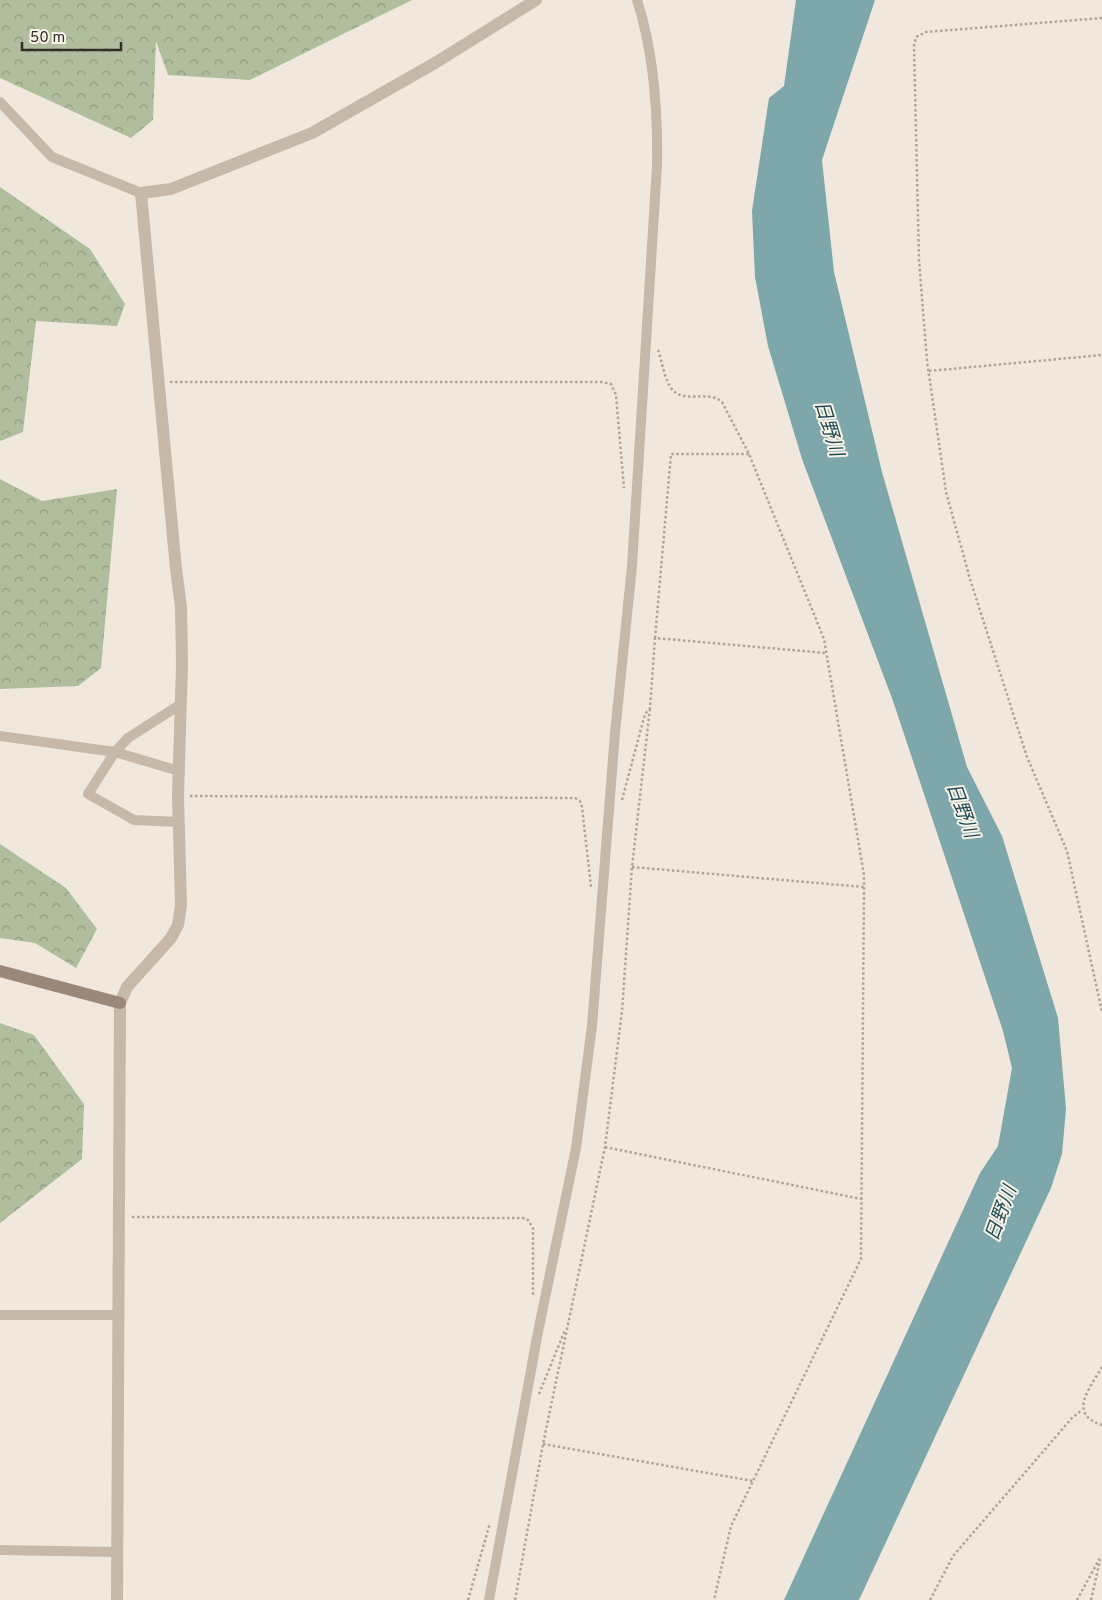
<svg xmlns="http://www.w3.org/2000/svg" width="1102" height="1600" viewBox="0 0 1102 1600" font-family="Overpass,'Noto Sans JP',sans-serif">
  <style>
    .forest { fill: url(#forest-crowns) }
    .water { fill: #7da7ab }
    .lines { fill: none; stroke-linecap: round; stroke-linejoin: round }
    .path { stroke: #b3a393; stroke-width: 2.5; stroke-dasharray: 2.5 2.5; stroke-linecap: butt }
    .minor { stroke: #c7b9a9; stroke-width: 10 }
    .tertiary { stroke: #c7b9a9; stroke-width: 12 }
    .secondary { stroke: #9b887b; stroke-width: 12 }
    .labels { text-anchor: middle; stroke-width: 4; stroke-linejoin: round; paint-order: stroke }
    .water-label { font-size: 19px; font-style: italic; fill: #214d53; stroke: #f8f2e8 }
  </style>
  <defs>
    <pattern id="forest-crowns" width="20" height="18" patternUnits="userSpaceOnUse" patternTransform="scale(1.25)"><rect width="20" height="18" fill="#b1be9d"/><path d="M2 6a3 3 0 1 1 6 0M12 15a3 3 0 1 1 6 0" fill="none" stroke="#919b80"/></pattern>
  </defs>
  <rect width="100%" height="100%" fill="#f0e8dc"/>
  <path class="forest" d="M 0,0 L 412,0 L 250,80 L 168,75 L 156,41 L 153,120 L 131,138 L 0,78 Z
    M 0,187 L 90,249 L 125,304 L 117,326 L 36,321 L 23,432 L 0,441 Z
    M 0,479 L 42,501 L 117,489 L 101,668 L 78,686 L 0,689 Z
    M 0,844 L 66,888 L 97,929 L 76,968 L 35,943 L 0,938 Z
    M 0,1023 L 34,1035 L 84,1104 L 82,1159 L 0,1223 Z"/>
  <path class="water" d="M 796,0 L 875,0 L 822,160 L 834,272 L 882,472 L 967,767 L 1002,836 L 1058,1018 L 1066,1109 L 1062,1154 L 1051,1188 L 859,1600 L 784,1600 L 980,1173 L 998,1146 L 1012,1068 L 1003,1031 L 893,701 L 802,459 L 768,346 L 755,277 L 752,211 L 769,98 L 784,86 Z"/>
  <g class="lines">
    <path class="path" d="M 1102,18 L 926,32 L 916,37 L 914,46 L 919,260 L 927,361 L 946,492 L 970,579 L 1027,757 L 1067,851 L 1102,1012
      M 658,350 C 662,361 664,378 671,388 C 683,405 707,389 722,402 L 749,454 L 824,639 L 864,875 L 864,887 L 861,1259 L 731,1526 L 714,1600
      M 929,371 L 1102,355
      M 170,382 L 602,382 L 611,384 L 616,395 L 624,488
      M 655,638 L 671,454 L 749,454
      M 190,796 L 575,798 L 580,801 L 582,807 L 591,887
      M 622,800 L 645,714 L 650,708 L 655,638 L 826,653
      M 632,867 L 864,887
      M 605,1147 L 861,1199
      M 132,1217 L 523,1218 L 528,1220 L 533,1228 L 533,1296
      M 1102,1367 C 1090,1388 1067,1414 1102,1425
      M 539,1394 L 565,1330
      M 543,1444 L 753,1481
      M 468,1600 L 490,1523
      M 515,1600 L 543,1444 L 605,1147 L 622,1011 L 632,867 L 650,708
      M 930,1600 L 953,1556 L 1072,1418 L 1082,1410
      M 1077,1600 L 1101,1556
      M 1091,1600 L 1100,1560"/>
    <path class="minor" d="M 0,102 L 52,157 L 141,193
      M 0,736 L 115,752 L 179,771
      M 179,822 L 134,820 L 88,794 L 115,752 L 128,738 L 181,704
      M 0,1315 L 117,1315
      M 0,1550 L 117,1552
      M 489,1600 L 538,1332 L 576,1148 L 592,1026 L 615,733 L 632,566 L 657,166 C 658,111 654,53 637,0"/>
    <path class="tertiary" d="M 117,1600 L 120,1003 L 127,987 L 171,938 L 178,925 L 181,905 L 178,796 L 182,665 L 181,607 L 176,569 L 141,193 L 171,189 L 312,133 L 435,63 L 536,0"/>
    <path class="secondary" d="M 0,971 L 120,1003"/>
  </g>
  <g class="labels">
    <g class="water-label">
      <text transform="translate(830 428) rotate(73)" y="7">日野川</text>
      <text transform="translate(963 810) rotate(70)" y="7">日野川</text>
      <text transform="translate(1000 1213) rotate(-70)" y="7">日野川</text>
    </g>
  </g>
  <path d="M22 42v8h99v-8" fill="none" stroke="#352d28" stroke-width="2.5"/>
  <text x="30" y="42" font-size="15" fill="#352d28" stroke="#f8f2e8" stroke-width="4" paint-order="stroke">50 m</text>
</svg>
